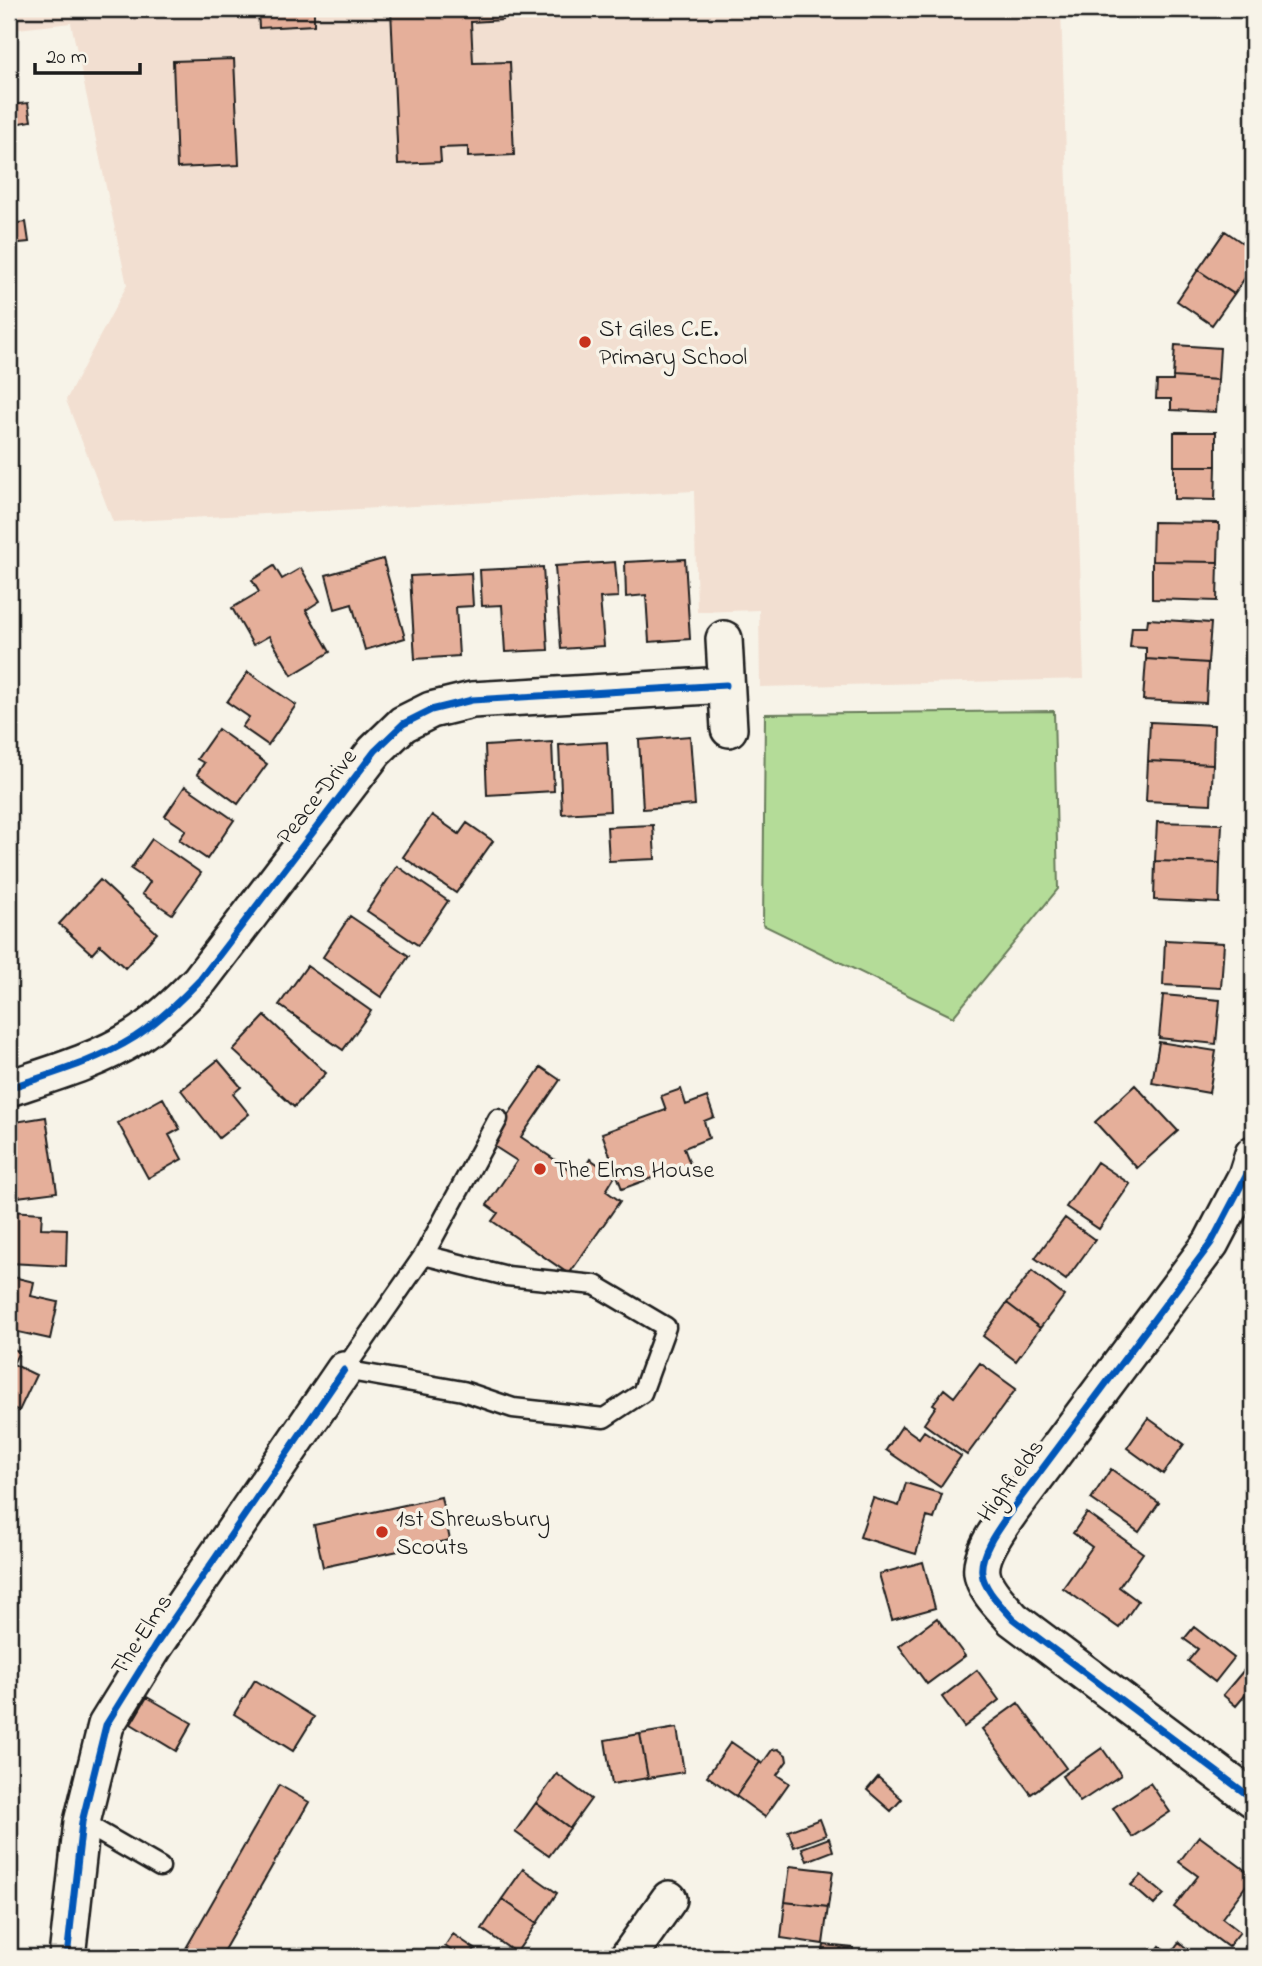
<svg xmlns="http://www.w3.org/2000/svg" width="1262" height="1966" viewBox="0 0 1262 1966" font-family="'Indie Flower',sans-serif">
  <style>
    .built { fill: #f2dfd1 }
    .green { fill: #b4dc98; stroke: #687c5a; stroke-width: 2 }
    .building { fill: #e5af9a; stroke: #1c1c1c; stroke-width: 2 }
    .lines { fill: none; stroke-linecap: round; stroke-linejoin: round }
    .service-casing { stroke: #1c1c1c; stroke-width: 23 }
    .minor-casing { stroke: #1c1c1c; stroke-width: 40 }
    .service { stroke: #f7f3e8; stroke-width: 18 }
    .minor { stroke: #f7f3e8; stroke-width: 35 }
    .cycleway-casing { stroke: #f7f3e8; stroke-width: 11 }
    .cycleway { stroke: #0057b8; stroke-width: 7 }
    .poi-dot { fill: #c8321e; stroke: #f7f3e8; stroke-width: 2.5 }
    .labels { text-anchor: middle; stroke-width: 7; stroke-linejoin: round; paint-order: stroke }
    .poi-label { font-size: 24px; fill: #1c1c1c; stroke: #f7f3e8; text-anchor: start }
    .street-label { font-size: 24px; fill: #1c1c1c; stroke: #f7f3e8 }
  </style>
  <rect width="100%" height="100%" fill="#f7f3e8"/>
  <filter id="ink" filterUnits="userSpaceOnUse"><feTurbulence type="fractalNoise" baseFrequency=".0143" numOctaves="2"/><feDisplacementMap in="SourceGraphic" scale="14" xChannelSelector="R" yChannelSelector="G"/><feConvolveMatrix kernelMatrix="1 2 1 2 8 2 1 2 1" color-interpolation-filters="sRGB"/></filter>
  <g filter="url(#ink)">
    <path class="built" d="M 9,9 L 1061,9 L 1084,679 L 760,687 L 759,610 L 697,612 L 694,491 L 113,522 L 66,400 L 127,285 L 71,23 L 9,30 Z"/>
    <path class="green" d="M 1054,711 L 1058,889 L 953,1017 L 763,925 L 765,714 Z"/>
    <path class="building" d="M 258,9 L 314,9 L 314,25 L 259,28 Z
      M 391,9 L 502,9 L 503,20 L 471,22 L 473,63 L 510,62 L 514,155 L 468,157 L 468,147 L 440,148 L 441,162 L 398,164 Z
      M 9,42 L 11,42 L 16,81 L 9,82 Z
      M 234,59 L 239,165 L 177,168 L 173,61 Z
      M 28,103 L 31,121 L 9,125 L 9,105 Z
      M 26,222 L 29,242 L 9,244 L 9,224 Z
      M 1225,231 L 1253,250 L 1253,266 L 1234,294 L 1198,270 Z
      M 1198,270 L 1234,294 L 1212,325 L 1177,301 Z
      M 1175,345 L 1220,348 L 1218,380 L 1173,377 Z
      M 1173,377 L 1218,380 L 1216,412 L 1171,410 L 1171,399 L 1156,399 L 1157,381 L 1173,381 Z
      M 1174,432 L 1216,432 L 1216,466 L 1174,466 Z
      M 1174,466 L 1216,466 L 1215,500 L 1174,499 Z
      M 1153,522 L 1219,523 L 1218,562 L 1152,561 Z
      M 383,559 L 405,638 L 365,650 L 352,604 L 335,609 L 326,575 Z
      M 685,559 L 690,639 L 649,642 L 646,595 L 626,597 L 625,562 Z
      M 1152,561 L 1218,562 L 1217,601 L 1152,599 Z
      M 615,562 L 618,597 L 600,598 L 604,646 L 561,649 L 555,566 Z
      M 274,566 L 282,579 L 301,568 L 320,601 L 306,610 L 330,652 L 292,675 L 269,636 L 253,645 L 232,608 L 259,592 L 252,580 Z
      M 543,567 L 548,650 L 505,652 L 502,605 L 482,606 L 480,570 Z
      M 471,573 L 473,606 L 456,607 L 459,656 L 415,659 L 410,576 Z
      M 1148,619 L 1211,623 L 1208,663 L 1146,659 L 1146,648 L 1130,647 L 1132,627 L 1147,627 Z
      M 1146,659 L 1208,663 L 1206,703 L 1143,700 Z
      M 248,672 L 296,705 L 268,745 L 242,727 L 249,717 L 227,702 Z
      M 1150,722 L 1214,725 L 1213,764 L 1148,761 Z
      M 218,729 L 267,764 L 238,804 L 197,774 L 204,763 L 197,759 Z
      M 690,736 L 695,805 L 643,809 L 639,740 Z
      M 552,742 L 554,791 L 487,795 L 485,746 Z
      M 607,742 L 610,811 L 562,814 L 559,745 Z
      M 1148,761 L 1213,764 L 1211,804 L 1146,801 Z
      M 185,786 L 234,820 L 207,859 L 179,840 L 186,830 L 165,816 Z
      M 432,815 L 459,834 L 467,823 L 493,841 L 456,893 L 403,857 Z
      M 1157,822 L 1222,824 L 1220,863 L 1155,861 Z
      M 653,825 L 655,859 L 609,861 L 607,827 Z
      M 152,839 L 201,873 L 172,914 L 142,894 L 150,882 L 131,869 Z
      M 1155,861 L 1220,863 L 1219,903 L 1154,900 Z
      M 397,866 L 448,901 L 418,945 L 367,911 Z
      M 100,880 L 157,933 L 125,968 L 100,945 L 92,954 L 59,924 Z
      M 350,916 L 409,956 L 381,997 L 323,957 Z
      M 1165,940 L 1224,943 L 1221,988 L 1163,985 Z
      M 307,966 L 371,1011 L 343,1050 L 279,1005 Z
      M 1163,995 L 1220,1000 L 1216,1044 L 1159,1038 Z
      M 265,1016 L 326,1073 L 294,1107 L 233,1050 Z
      M 1159,1042 L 1216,1051 L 1209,1093 L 1152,1083 Z
      M 218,1060 L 241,1087 L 233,1094 L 249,1114 L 219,1138 L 181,1090 Z
      M 541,1067 L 560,1080 L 521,1137 L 579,1176 L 590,1159 L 615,1176 L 606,1191 L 620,1201 L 569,1274 L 492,1221 L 498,1213 L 487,1205 L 517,1161 L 489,1143 Z
      M 1135,1085 L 1178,1131 L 1137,1168 L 1095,1122 Z
      M 681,1089 L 686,1105 L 707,1097 L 714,1117 L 704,1121 L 709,1138 L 684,1148 L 690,1164 L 622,1189 L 602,1133 L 666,1110 L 661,1096 Z
      M 163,1098 L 180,1129 L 169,1135 L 182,1159 L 148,1178 L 118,1123 Z
      M 46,1117 L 57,1192 L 9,1198 L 9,1123 Z
      M 1097,1162 L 1130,1184 L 1099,1229 L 1066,1207 Z
      M 9,1211 L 42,1213 L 41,1228 L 67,1229 L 66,1266 L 9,1263 Z
      M 1065,1218 L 1095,1240 L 1066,1280 L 1035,1258 Z
      M 1032,1271 L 1064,1296 L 1040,1328 L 1007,1303 Z
      M 9,1276 L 34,1282 L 31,1296 L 58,1302 L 50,1339 L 9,1330 Z
      M 1007,1303 L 1040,1328 L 1016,1361 L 983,1336 Z
      M 9,1346 L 19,1352 L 13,1364 L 36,1375 L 19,1411 L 9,1406 Z
      M 980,1363 L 1016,1389 L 967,1455 L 924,1424 L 936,1406 L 933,1404 L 944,1389 L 954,1397 Z
      M 1148,1418 L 1184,1444 L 1163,1474 L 1127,1448 Z
      M 902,1426 L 919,1438 L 924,1431 L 961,1456 L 940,1487 L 886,1450 Z
      M 1111,1469 L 1159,1503 L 1139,1532 L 1091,1499 Z
      M 906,1483 L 942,1494 L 934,1519 L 927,1517 L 916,1554 L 860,1537 L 873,1498 L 899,1506 Z
      M 441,1497 L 450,1540 L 323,1567 L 314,1525 Z
      M 1087,1513 L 1143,1553 L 1119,1587 L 1138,1601 L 1119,1628 L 1063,1588 L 1092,1547 L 1073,1533 Z
      M 923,1562 L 935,1608 L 892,1620 L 879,1574 Z
      M 937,1618 L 965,1656 L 927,1684 L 899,1646 Z
      M 1194,1627 L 1234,1658 L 1215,1682 L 1188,1661 L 1198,1649 L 1184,1639 Z
      M 977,1670 L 999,1700 L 964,1727 L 942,1697 Z
      M 1244,1670 L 1253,1678 L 1253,1686 L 1236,1706 L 1223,1695 Z
      M 255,1680 L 314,1717 L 293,1751 L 234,1714 Z
      M 147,1697 L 192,1723 L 176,1751 L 131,1724 Z
      M 1018,1703 L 1066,1768 L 1031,1794 L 982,1729 Z
      M 677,1728 L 684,1772 L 648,1778 L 640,1734 Z
      M 640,1734 L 648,1778 L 612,1784 L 605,1740 Z
      M 731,1742 L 760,1762 L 736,1796 L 707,1776 Z
      M 1102,1748 L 1121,1775 L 1080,1802 L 1062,1776 Z
      M 778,1749 L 786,1755 L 787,1761 L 777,1775 L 789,1783 L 765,1817 L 736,1796 L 760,1762 L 762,1764 L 772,1750 Z
      M 557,1774 L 591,1799 L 570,1828 L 536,1803 Z
      M 878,1777 L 902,1799 L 891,1811 L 867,1790 Z
      M 1150,1783 L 1170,1812 L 1132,1837 L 1113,1808 Z
      M 279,1785 L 309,1802 L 220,1957 L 181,1957 Z
      M 536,1803 L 570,1828 L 549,1856 L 515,1832 Z
      M 820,1819 L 826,1835 L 794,1847 L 788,1831 Z
      M 1199,1836 L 1253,1876 L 1222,1918 L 1240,1932 L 1228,1947 L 1174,1907 L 1198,1876 L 1179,1862 Z
      M 829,1838 L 833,1851 L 807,1861 L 802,1848 Z
      M 790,1866 L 833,1871 L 828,1907 L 785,1902 Z
      M 523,1869 L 557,1893 L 537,1923 L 502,1899 Z
      M 1141,1875 L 1164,1894 L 1154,1905 L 1131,1885 Z
      M 502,1899 L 537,1923 L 516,1953 L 482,1929 Z
      M 785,1902 L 828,1907 L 823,1944 L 781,1938 Z
      M 453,1934 L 475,1949 L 469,1957 L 460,1957 L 445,1946 Z
      M 1179,1942 L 1197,1957 L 1151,1957 L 1160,1946 L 1170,1954 Z
      M 824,1945 L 853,1948 L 853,1957 L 822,1957 Z"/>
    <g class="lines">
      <defs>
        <path id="service" d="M 424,1255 L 507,1276 L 595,1285 L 666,1327 L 642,1393 L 604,1418 L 513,1408 L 463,1391 L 344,1370 L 424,1255 L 498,1119
          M 82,1822 L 160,1867"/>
        <path id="minor" d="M 724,639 L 729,729
          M 9,1088 C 51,1074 97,1061 135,1037 C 159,1021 180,1001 200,980 L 375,751 L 403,724 L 431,710 L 472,700 L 726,685
          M 1253,1154 L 1246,1176 L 1211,1243 L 1013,1508 C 1002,1524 979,1552 982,1573 C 984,1590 1003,1607 1013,1619 L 1253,1799
          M 67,1957 L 82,1822 L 106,1725 L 155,1646 L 344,1370
          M 628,1957 L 669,1899"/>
      </defs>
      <use href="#service" class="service-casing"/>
      <use href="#minor" class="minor-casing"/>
      <use href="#service" class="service"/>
      <use href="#minor" class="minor"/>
      <defs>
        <path id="cycleway" d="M 9,1088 C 51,1074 97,1061 135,1037 C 159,1021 180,1001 200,980 L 375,751 L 403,724 L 431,710 L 472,700 L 726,685
          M 1253,1154 L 1246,1176 L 1211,1243 L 1013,1508 C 1002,1524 979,1552 982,1573 C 984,1590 1003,1607 1013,1619 L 1253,1799
          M 67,1957 L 82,1822 L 106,1725 L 155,1646 L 344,1370"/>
      </defs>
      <use href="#cycleway" class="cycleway-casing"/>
      <use href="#cycleway" class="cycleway"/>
    </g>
  </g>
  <g class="poi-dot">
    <circle cx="585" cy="342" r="7"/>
    <circle cx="540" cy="1169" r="7"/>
    <circle cx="382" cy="1532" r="7"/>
  </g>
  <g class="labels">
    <g class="poi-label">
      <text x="599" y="336">St Giles C.E.<tspan x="599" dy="28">Primary School</tspan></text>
      <text x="554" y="1177">The Elms House</text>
      <text x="396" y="1526">1st Shrewsbury<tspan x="396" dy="28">Scouts</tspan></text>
    </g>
    <g class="street-label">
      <text transform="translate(316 796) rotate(-52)" y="8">Peace Drive</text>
      <text transform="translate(1010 1480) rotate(-54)" y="8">Highfields</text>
      <text transform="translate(141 1634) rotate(-57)" y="8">The Elms</text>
    </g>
  </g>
  <rect width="1262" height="1966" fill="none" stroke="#f7f3e8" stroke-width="35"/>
  <rect x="18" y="18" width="1227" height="1931" fill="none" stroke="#1c1c1c" stroke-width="2.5" filter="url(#ink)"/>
  <path d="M35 63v10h105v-10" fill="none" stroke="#1c1c1c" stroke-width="3.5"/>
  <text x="46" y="63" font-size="21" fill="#1c1c1c" stroke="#f7f3e8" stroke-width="5" paint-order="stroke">20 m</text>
</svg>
